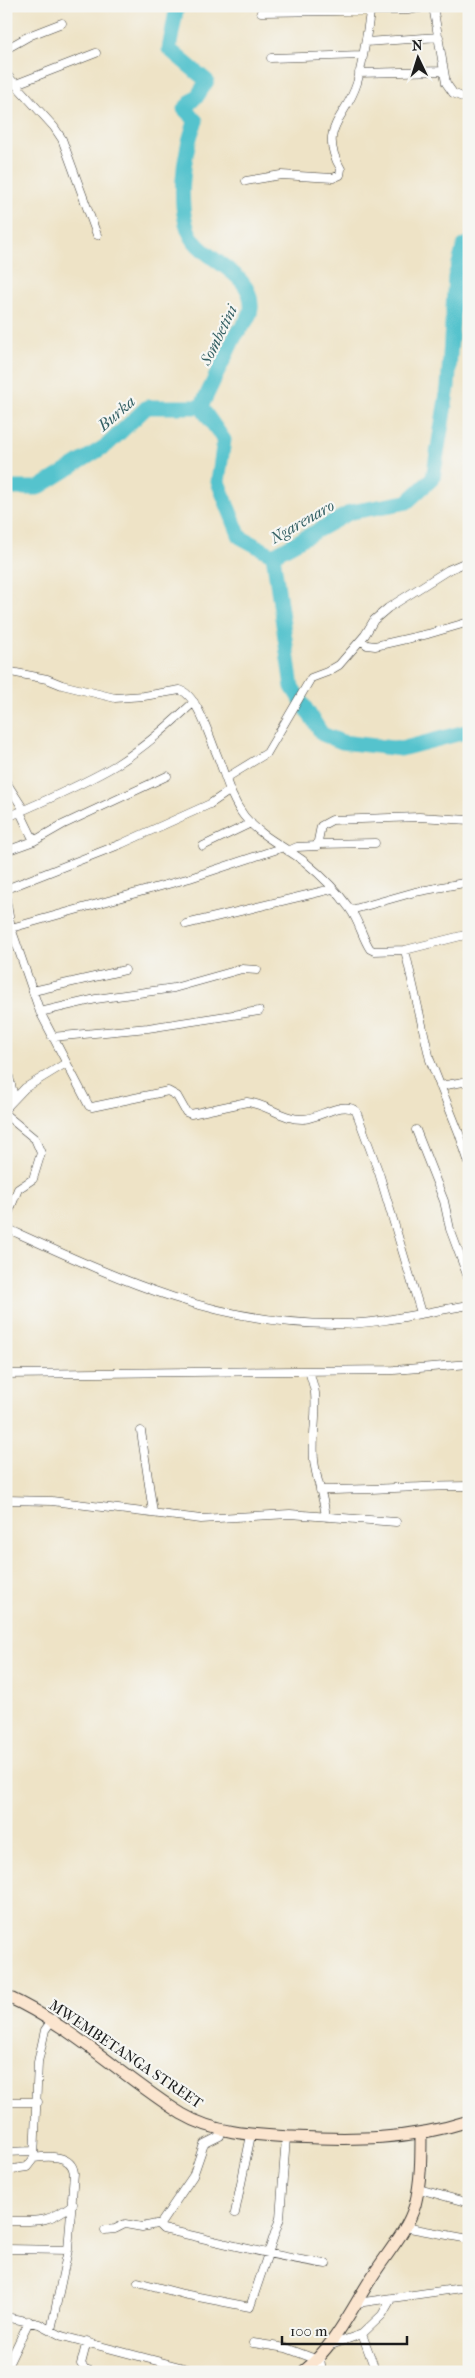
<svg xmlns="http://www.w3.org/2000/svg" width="475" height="2378" viewBox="0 0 475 2378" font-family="'IM FELL French Canon',serif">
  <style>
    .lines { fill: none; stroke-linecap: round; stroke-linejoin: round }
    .river { stroke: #55c3cd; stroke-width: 15 }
    .street-casing { stroke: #3c3a36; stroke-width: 9 }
    .secondary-casing { stroke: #3c3a36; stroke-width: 13 }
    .street { stroke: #fff; stroke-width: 8 }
    .secondary { stroke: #fbe5cf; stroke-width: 11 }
    .labels { text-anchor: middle; stroke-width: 4.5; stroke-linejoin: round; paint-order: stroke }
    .street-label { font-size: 15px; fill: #1c1c1c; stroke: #f6f6f2 }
    .water-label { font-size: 16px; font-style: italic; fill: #335f63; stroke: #f6f6f2 }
  </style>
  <rect width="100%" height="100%" fill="#f6f6f2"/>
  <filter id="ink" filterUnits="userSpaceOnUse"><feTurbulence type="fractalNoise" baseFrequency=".02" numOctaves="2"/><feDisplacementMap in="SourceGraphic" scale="10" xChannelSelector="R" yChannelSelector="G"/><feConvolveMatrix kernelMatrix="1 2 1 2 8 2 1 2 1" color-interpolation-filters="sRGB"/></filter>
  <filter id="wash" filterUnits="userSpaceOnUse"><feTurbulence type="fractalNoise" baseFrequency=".0096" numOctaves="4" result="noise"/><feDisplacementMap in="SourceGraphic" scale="20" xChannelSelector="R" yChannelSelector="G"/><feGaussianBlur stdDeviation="1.12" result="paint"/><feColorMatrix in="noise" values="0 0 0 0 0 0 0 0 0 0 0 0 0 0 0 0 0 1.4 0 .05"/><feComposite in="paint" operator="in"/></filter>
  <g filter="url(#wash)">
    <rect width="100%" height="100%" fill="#eee3c6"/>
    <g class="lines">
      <path class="river" d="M 177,6 L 169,49 L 207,81 L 198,95 L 184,109 L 196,121 C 183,149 174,216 195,242 C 212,264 254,275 251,309 C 250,320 239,329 234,338 C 223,361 212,384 201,407
        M 469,243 L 464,246 L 455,277 L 448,387 L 433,478 L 407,502 L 351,512 L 273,555 L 292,687 L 322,734 L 342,742 L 401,749 L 469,731
        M 6,488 L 38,488 L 107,445 L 147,407 L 201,407 L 224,440 L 218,482 L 240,537 L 273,555"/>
    </g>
  </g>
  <g filter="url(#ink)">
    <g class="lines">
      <defs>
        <path id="street" d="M 433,6 L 446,83 L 453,93 L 469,100
          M 261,12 L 408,10 L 430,6
          M 366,42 L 439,37
          M 6,49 L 31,35 L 62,23
          M 271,58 L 362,55
          M 359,73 L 443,71
          M 6,74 L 54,127 L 62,139 L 97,235
          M 16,84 L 96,53
          M 246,181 L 281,175 L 333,178 L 340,175 L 341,169 C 317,128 346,119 357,83 C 364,58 367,32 371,6
          M 361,640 L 367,645 L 375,646 L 428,634 L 469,622
          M 6,671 L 47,679 L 62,685 L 115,698 L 144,696 L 180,690 C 196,694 209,735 215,750 C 225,773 229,796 244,816 C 260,836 285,847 305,862 C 321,875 338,892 350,909 C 359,921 362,937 370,949 L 374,951 L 405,950 L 469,934
          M 226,778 L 267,753 L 311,678 L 327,672 L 339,665 L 365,635 L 374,620 L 388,608 L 448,570 L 469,561
          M 6,782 L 24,810
          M 20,812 L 34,841
          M 6,818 C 43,801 81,786 116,765 C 145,747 170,724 194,702
          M 318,844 L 375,843
          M 203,846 L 251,823
          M 6,851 L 34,841 L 62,825 L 167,776
          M 288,851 L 297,847 L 317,846 L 321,826 L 332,820 L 419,817 L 469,820
          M 6,889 L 121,844 L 210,804 L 229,791
          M 6,899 L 11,928 L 40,1012 L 89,1106 L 92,1107 L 168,1091 L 177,1096 L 186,1112 L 191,1114 L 247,1102 C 267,1104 283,1120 304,1119 C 319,1118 343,1100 356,1111 L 379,1173 L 421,1313
          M 351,910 L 415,892 L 469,882
          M 186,924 L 332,889
          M 11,928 L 190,878 L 281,848
          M 405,950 L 430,1060 L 459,1133 L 469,1163
          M 33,991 L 125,970
          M 40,1012 L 96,999 L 174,988 L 242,969 L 257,970
          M 52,1037 L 148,1028 L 259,1011
          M 6,1065 L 14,1097
          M 440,1086 L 469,1081
          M 6,1108 L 25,1088 L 66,1063
          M 6,1115 L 35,1139 L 41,1153 L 33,1179 L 18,1189 L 6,1219
          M 416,1130 L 444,1201 L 450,1229 L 469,1280
          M 6,1228 C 116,1278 214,1325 338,1324 C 381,1324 426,1312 469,1305
          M 309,1371 C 311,1378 314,1386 315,1393 C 317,1415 312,1438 314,1460 C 316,1480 324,1497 326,1517
          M 6,1374 L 394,1370 L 469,1364
          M 141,1431 L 153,1512
          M 320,1490 C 370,1490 419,1486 469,1486
          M 6,1500 L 52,1501 L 201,1519 L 290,1514 L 396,1522
          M 6,2102 L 38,2102
          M 6,2152 L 34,2151
          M 34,2158 C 47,2156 72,2154 74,2173 L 68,2250 L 51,2330
          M 6,2170 L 27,2167 L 34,2158 L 38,2062 L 45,2030 L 53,2019
          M 419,2189 L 469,2203
          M 235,2213 L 251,2135
          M 6,2221 C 38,2221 47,2224 73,2204
          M 158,2224 L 163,2229 C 217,2241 271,2256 326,2264
          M 404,2227 L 469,2239
          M 105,2230 L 115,2229 L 125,2224 L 142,2227 L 161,2223 L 193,2176 L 204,2144 L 220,2136 L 219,2128
          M 6,2249 L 68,2250
          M 138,2282 L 183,2294 L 250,2307 L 280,2218 L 286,2137
          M 357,2303 L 469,2287
          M 6,2317 L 39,2324 L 62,2336 L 199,2372
          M 87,2341 L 81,2364 L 85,2369 L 93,2372
          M 253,2343 L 286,2348 L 318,2360
          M 331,2345 L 362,2334
          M 320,2358 L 322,2372
          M 6,2369 L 29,2321
          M 376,2372 L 362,2334 L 382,2315 L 391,2299
          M 466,2372 L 469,2371"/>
        <path id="secondary" d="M 6,1996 C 74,2027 121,2076 182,2114 C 216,2134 255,2135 292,2137 C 353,2140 410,2140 469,2121
          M 303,2372 C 336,2344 349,2313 372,2277 C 386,2254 407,2232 415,2205 C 421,2182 421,2157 421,2133"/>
      </defs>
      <use href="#street" class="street-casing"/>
      <use href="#secondary" class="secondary-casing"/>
      <use href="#street" class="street"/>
      <use href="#secondary" class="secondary"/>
    </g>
  </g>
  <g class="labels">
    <g class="street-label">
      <text transform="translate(126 2054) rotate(34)" y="5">MWEMBETANGA STREET</text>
    </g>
    <g class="water-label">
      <text transform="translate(218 335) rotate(-64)" y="6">Sombetini</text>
      <text transform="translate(116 413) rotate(-41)" y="6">Burka</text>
      <text transform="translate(302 521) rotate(-30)" y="6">Ngarenaro</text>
    </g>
  </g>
  <rect width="475" height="2378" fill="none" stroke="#f6f6f2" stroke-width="25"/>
  <g transform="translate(418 58) rotate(356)" stroke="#f6f6f2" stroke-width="4" paint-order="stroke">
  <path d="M0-4L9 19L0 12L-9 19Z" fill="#1c1c1c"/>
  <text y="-8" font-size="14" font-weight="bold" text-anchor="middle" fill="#1c1c1c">N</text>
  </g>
  <path d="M282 2336v8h125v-8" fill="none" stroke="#1c1c1c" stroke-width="2.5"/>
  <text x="290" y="2336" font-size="15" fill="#1c1c1c" stroke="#f6f6f2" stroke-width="4" paint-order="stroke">100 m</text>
</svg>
